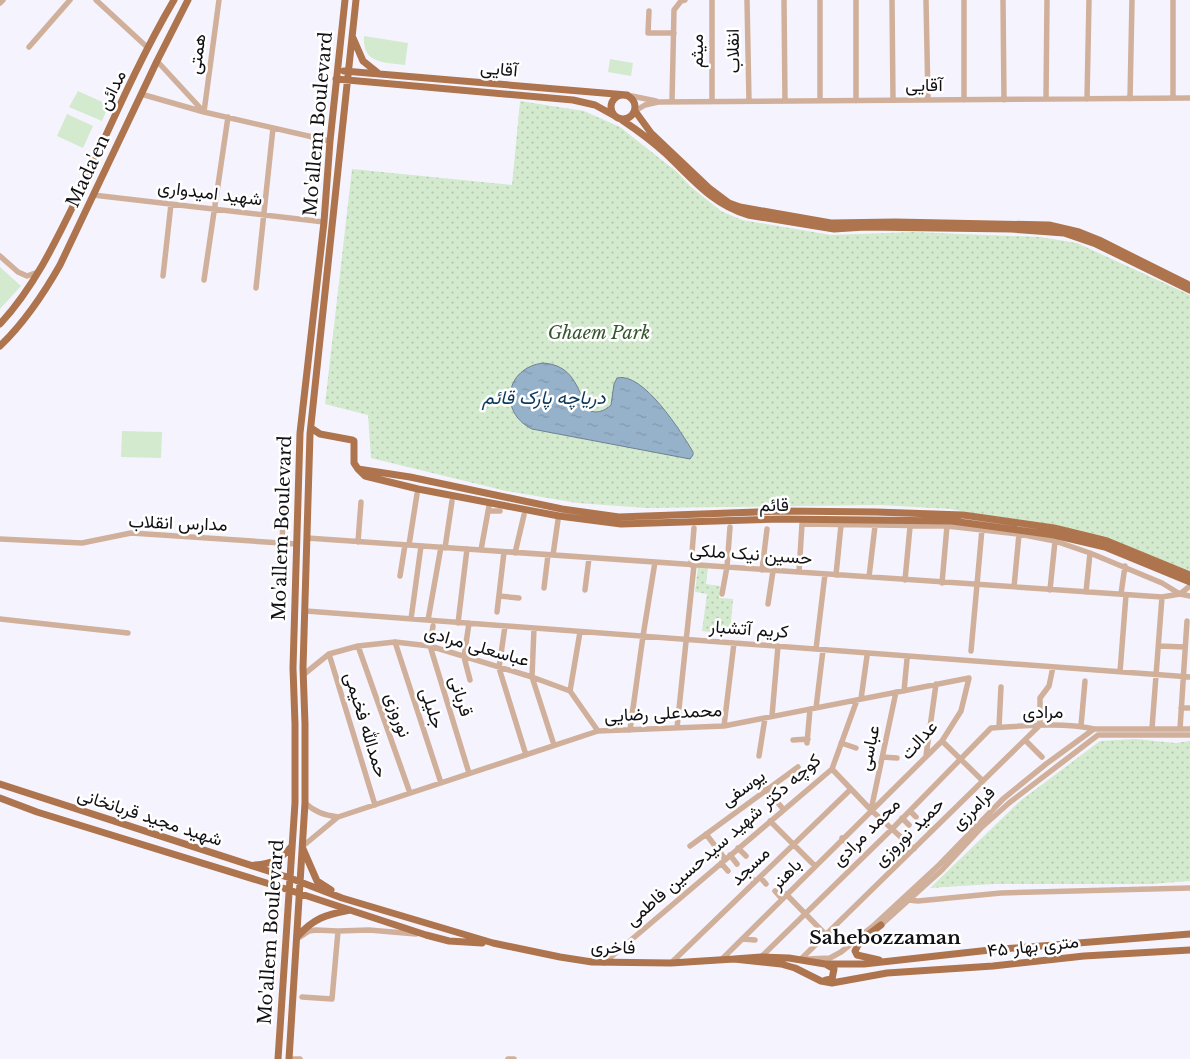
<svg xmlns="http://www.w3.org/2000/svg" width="1190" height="1059" viewBox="0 0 1190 1059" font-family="'Libre Baskerville',Vazirmatn,serif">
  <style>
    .grass { fill: #d3eace }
    .park { fill: url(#park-dots) }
    .water { fill: url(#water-ripples); stroke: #6e8193 }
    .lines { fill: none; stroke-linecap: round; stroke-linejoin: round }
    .minor { stroke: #d1b09b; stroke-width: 5.5 }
    .major { stroke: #ae744d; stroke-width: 7 }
    .labels { text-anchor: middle; stroke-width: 5; stroke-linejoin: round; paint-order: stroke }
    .street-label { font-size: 18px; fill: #111014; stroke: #fff }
    .park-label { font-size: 18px; font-style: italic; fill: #34562d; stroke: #fff }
    .water-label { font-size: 19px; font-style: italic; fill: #0a395b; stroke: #fff }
    .neighbourhood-label { font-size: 19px; font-weight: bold; fill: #111014; stroke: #fff }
  </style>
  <defs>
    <pattern id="park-dots" width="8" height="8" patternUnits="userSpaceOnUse" patternTransform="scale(1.25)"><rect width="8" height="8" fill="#d3eace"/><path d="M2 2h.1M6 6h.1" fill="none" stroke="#b4c8b0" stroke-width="1.8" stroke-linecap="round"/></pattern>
    <pattern id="water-ripples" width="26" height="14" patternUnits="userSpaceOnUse" patternTransform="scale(1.25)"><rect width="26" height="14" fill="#96b2ca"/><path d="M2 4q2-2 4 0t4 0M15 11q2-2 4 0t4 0" fill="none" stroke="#8098ad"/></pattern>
  </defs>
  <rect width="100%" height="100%" fill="#f5f4fe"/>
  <path class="grass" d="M 364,36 L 408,43 L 405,65 C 384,62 362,64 364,36 Z
    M 610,59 L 633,63 L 631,76 L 608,72 Z
    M 78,91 L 109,105 L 102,121 L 69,107 Z
    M 67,114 L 93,126 L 83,148 L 57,136 Z
    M 0,267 L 21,286 L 0,309 Z
    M 122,431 L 162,432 L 161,458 L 121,457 Z"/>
  <path class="park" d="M 520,101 L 584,111 L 620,127 L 677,172 L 691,187 L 721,211 L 742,220 L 831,235 L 913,232 L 1040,237 L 1077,243 L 1190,295 L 1190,571 L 1099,536 L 950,509 L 880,505 L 647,508 L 577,503 L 506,491 L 371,458 L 368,415 L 325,404 L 352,169 L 512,185 Z
    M 698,567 L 708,567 L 706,584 L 720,586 L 719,598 L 733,599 L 730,634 L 702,631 L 707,594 L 695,592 Z
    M 1135,739 L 1176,743 L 1190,741 L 1190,881 L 1151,884 L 993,884 L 930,888 L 1020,801 L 1100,741 Z"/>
  <path class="water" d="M 543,363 C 572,365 577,386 587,409 C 595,415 605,411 611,405 L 614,384 L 617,378 C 643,371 682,433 693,452 L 693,455 L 690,459 L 532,429 C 498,412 505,368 543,363 Z"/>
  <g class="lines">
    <path class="minor" d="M 96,0 L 148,48
      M 712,0 L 712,101
      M 747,0 L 749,101
      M 784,0 L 785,101
      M 820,0 L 820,101
      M 856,0 L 856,101
      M 892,0 L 893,100
      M 926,0 L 928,100
      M 964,0 L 964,100
      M 1003,0 L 1004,100
      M 0,3 L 3,0
      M 649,11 L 648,33 L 674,33
      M 29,47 L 70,0
      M 157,61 L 204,112
      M 141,94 L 204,112 L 330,141
      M 627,95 L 656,101
      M 1173,98 L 1173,0
      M 1046,99 L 1047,0
      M 1087,99 L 1089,0
      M 1130,99 L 1132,0
      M 672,102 L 674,10 L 681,1 L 685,0
      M 635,111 L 645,105 L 658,102 L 1190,98
      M 204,112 L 219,0
      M 93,195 L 324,222
      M 0,256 L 18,272 L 27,276 L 38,272
      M 163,276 L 171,204
      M 204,280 L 228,117
      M 256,288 L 273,128
      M 488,511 L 500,511
      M 307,538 L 1162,597 L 1180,594 L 1190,586
      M 0,539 L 82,543 L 131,533 L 296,544
      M 358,542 L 361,502
      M 282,543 L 284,500
      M 409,545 L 417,494
      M 445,548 L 452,501
      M 481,550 L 489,506
      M 515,553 L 524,515
      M 553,555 L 558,520
      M 691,565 L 694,528
      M 762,570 L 767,529
      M 799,572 L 802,524 L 947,526 L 1019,534 L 1055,541 L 1090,553 L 1162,583 L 1180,594 L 1190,596
      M 836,575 L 841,525
      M 400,576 L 405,545
      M 869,577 L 875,526
      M 905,580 L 910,527
      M 942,583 L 947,526
      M 1014,587 L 1019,534
      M 544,588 L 548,555
      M 585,590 L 589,558
      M 1050,590 L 1055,541
      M 1086,592 L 1090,553
      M 722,594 L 727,567 L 730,527
      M 1121,594 L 1125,566
      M 499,596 L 519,598
      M 768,604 L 773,571
      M 306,611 L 1190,677
      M 497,612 L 504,552
      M 0,619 L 128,633
      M 411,619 L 421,546
      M 428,620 L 441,547
      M 458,623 L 467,549
      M 469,623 L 464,657 L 470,680
      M 433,626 L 430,646 L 469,773
      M 505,626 L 499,668 L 526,755
      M 534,628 L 532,677 L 554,745
      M 395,642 L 441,783
      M 358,646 L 410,793
      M 1159,646 L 1185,647
      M 816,649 L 825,574
      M 971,651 L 982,529
      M 329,654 L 375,805
      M 1120,672 L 1126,595
      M 303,675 L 329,654 L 358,646 L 395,642 L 430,646 L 532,677 L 570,691 L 598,731
      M 570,691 L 580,632
      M 904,691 L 907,659
      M 861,699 L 867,656
      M 816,708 L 823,650
      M 1181,708 L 1190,708
      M 772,716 L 778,646
      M 724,726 L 734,643
      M 1081,726 L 1085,681
      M 999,727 L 1001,687
      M 677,728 L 694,565
      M 1152,728 L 1162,597
      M 1180,729 L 1187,621
      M 630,730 L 643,636 L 655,562
      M 793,740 L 808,739
      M 1025,740 L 1042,757
      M 942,741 L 983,781
      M 807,743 L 810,709
      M 841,743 L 856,748
      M 759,756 L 765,718
      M 926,756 L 936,684
      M 882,757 L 897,758
      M 832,769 L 871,810 L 914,849
      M 766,789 L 784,810
      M 305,803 C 315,812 324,815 338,817
      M 871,810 L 896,692
      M 910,811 L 916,817
      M 902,818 L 909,825
      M 770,821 L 815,866
      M 924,824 L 932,831
      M 706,834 L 725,859
      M 842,838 L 849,845
      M 303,846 L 338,817 L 598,731 L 724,726 L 969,678 L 961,711 L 942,741 L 722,959
      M 690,846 L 798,767
      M 738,848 L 746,856
      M 730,855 L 737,864
      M 721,863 L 728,871
      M 747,873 L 755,882
      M 760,877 L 766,884
      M 775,891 L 782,899
      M 786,894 L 826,935
      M 908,900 L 918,901 L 1001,893 L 1190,888
      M 881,925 L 942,870 L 982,827 L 1009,803 L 1098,735 L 1190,735
      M 300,937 L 309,931 L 316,930 L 338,931 L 369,930 L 416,934
      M 742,939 L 755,940
      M 761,957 L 892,829 L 991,728 C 1022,726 1064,722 1094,729
      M 807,959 L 830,958 L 841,952 L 872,927 L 939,865 L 1003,799 L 1046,764 L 1094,729 L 1190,729
      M 800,960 L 1040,725 L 1040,698 L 1049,686 L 1053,667
      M 604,963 L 832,769 L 857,700
      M 671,963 L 850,790
      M 302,997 L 332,999 L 338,931
      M 289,1059 L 300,1059
      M 508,1059 L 514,1059"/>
    <path class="major" d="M 353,38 L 363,61 L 378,73
      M 344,71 L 627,95
      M 336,79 L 573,100 L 595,105 L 615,116
      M611 107a12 12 0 1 1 24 0a12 12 0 1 1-24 0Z
      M 635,111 L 651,133 L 709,188 L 729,203 L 740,207 L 831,223 L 895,222 L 1049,225 L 1079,232 L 1099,240 L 1187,284
      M 622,120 C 637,130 652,141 665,153 C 692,178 711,204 748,215 L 834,229 L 865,227 L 1011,229 L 1064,233 L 1096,244 L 1190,290
      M 0,324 C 34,287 55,243 77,198 C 108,132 137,63 174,0
      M 0,346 C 25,322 43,295 60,265 L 157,61 L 188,0
      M 311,428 L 320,434 L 352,440 L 354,441 L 354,463 L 358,469 L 365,476 L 418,489 L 559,516 L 621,524 L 781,519 L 952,521 L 1054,535 L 1105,547 L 1190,582
      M 358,469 L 410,477 L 562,509 L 619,517 L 783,511 L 876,512 L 963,515 L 1054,528 L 1091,537 L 1107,541 L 1190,575
      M 0,784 L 290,878 L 342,898 L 493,943 L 560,957 L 592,962 L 671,963 L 734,959
      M 0,798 L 37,812 L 289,890 L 426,935 L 449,941 L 482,943
      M 303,849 L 317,881 L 331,890
      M 255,865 C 272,864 281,859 292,846
      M 1190,934 L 990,950 L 864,964 L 825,964 L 789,958 L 761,957 L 734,959 L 781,964 L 795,968 L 821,981 L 832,983 L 887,973 L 993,966 L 1084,956 L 1190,950
      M 297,937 C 314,918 325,915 350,910
      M 879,960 L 857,955 L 855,951 L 860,941 L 881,925
      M 826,980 L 832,979 L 834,969 L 827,965
      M 278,1059 L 295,803 L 295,724 L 293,668 L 300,433 L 324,222 L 330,141 L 345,0
      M 289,1059 L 305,803 L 305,724 L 303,668 L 310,434 L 356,0"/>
  </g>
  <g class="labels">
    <g class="street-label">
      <text transform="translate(697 51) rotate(-90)" y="6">میثم</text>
      <text transform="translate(733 51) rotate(-91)" y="6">انقلاب</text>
      <text transform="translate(197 54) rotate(-82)" y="6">همتی</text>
      <text transform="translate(499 69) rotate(5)" y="6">آقایی</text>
      <text x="924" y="91">آقایی</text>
      <text transform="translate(112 90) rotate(-64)" y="6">مدائن</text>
      <text transform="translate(318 124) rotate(-85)" y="6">Mo'allem Boulevard</text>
      <text transform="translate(88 171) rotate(-65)" y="6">Mada'en</text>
      <text transform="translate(210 193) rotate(7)" y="6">شهيد امیدواری</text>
      <text transform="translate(774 505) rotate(-1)" y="6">قائم</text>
      <text transform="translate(178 523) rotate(2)" y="6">مدارس انقلاب</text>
      <text transform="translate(282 528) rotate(-88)" y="6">Mo'allem Boulevard</text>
      <text transform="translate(751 554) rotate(4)" y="6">حسین نیک ملکی</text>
      <text transform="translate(749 629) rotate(4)" y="6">کریم آتشبار</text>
      <text transform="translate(477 646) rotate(16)" y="6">عباسعلی مرادی</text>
      <text transform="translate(461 696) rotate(73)" y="6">قربانی</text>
      <text transform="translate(432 708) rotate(72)" y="6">جلیلی</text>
      <text x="1043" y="718">مرادی</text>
      <text transform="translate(663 713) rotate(-3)" y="6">محمدعلی رضایی</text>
      <text transform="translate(398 715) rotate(71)" y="6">نوروزی</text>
      <text transform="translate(366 725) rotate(73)" y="6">حمدالله فخیمی</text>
      <text transform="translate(919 740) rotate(-48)" y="6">عدالت</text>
      <text transform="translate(869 748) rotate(-78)" y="6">عباسی</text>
      <text transform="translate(743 788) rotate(-36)" y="6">یوسفی</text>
      <text transform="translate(973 808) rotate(-45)" y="6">فرامرزی</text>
      <text transform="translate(150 817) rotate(18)" y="6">شهید مجید قربانخانی</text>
      <text transform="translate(866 832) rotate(-45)" y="6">محمد مرادی</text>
      <text transform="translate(909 832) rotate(-44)" y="6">حمید نوروزی</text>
      <text transform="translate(723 840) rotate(-41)" y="6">کوچه دکتر شهید سیدحسین فاطمی</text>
      <text transform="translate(750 866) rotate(-44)" y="6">مسجد</text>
      <text transform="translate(786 874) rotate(-45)" y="6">باهنر</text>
      <text transform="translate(271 932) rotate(-86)" y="6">Mo'allem Boulevard</text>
      <text transform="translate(1033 946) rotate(-6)" y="6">۴۵ متری بهار</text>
      <text transform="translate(613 947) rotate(2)" y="6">فاخری</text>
    </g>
    <g class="park-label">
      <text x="599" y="339">Ghaem Park</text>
    </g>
    <g class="water-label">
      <text x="544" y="404">دریاچه پارک قائم</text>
    </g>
    <g class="neighbourhood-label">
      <text x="885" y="944">Sahebozzaman</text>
    </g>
  </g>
</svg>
